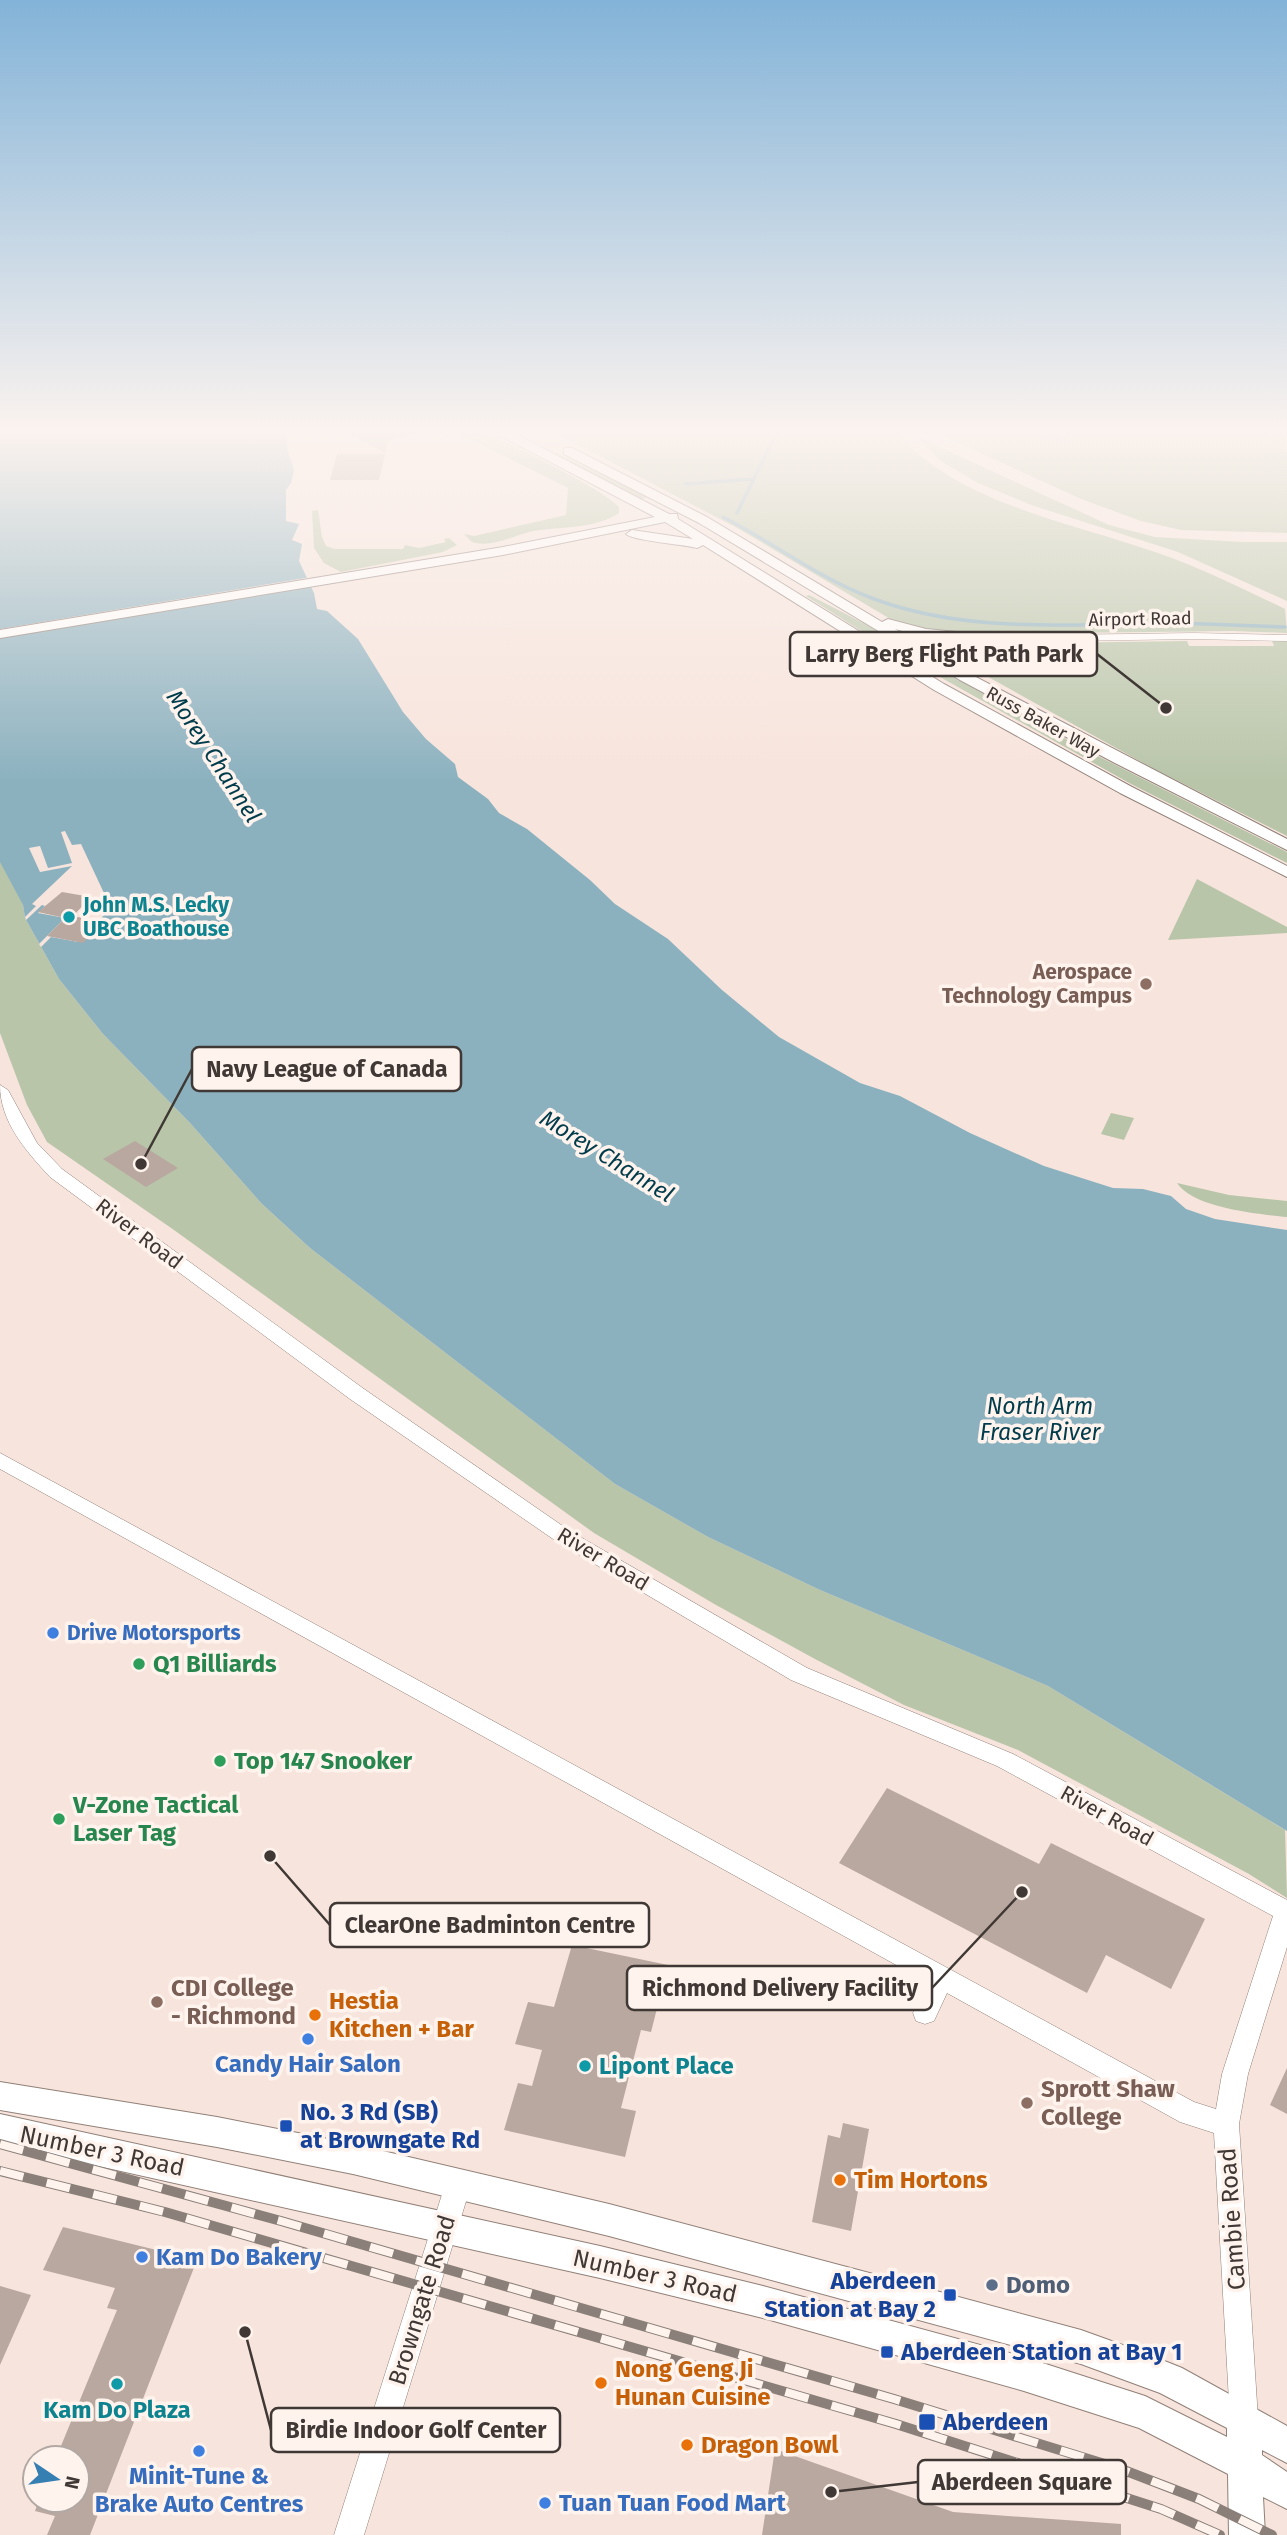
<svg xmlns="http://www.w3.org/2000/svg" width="1287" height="2535" viewBox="0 0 1287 2535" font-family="'Fira Sans',sans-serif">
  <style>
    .green { fill: #b8c5a9 }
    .water { fill: #8bb1bf }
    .pier { fill: #f7e4dc }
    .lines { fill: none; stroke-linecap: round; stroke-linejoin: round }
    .stream { stroke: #8bb1bf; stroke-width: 3.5 }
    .building { fill: #b9a8a0 }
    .minor-casing { stroke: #918078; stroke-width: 1 }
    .major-casing { stroke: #918078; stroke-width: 2 }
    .minor { fill: #fff; fill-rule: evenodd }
    .major { fill: #fff; fill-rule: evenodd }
    .rail-casing { stroke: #8a7f79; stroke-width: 10 }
    .rail { stroke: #fff3ee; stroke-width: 8; stroke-dasharray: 24; stroke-linecap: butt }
    .culture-dot { fill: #0f9aa8; stroke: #fff3ee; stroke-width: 2.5 }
    .education-dot { fill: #8d6e63; stroke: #fff3ee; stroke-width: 2.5 }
    .shop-dot { fill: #3f7fe0; stroke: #fff3ee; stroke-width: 2.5 }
    .leisure-dot { fill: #2e9e5b; stroke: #fff3ee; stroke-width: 2.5 }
    .food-dot { fill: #e8710a; stroke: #fff3ee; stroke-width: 2.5 }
    .transit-dot { fill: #1a4fb4; stroke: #fff3ee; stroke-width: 2.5 }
    .service-dot { fill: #5c6f8a; stroke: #fff3ee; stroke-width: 2.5 }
    .labels { text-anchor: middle; stroke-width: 7; stroke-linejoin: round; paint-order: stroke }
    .far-street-label { font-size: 18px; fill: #3f3834; stroke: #fff3ee }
    .culture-label { font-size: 21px; font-weight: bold; fill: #0d838f; stroke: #fff3ee; text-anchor: start }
    .education-label { font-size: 21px; font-weight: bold; fill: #785e54; stroke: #fff3ee; text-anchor: end }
    .street-label { font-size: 21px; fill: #3f3834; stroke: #fff3ee }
    .shop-label { font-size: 21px; font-weight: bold; fill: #366cbe; stroke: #fff3ee; text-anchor: start }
    .water-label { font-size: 23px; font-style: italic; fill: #003c4b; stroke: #fff3ee }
    .near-leisure-label { font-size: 24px; font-weight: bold; fill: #27864d; stroke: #fff3ee; text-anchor: start }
    .near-education-label { font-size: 24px; font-weight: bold; fill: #785e54; stroke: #fff3ee; text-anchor: start }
    .near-food-label { font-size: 24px; font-weight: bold; fill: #c56008; stroke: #fff3ee; text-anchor: start }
    .near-shop-label { font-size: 24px; font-weight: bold; fill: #366cbe; stroke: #fff3ee }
    .near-culture-label { font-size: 24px; font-weight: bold; fill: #0d838f; stroke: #fff3ee; text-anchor: start }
    .near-transit-label { font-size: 24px; font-weight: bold; fill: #164399; stroke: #fff3ee; text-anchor: start }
    .near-street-label { font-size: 24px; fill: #3f3834; stroke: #fff3ee }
    .near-service-label { font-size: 24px; font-weight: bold; fill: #4e5e75; stroke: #fff3ee; text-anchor: start }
    .leader { fill: none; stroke: #3f3834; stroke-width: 2.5 }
    .callout-dot { fill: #3f3834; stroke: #fff3ee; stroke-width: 2.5 }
    .callout { fill: #fff3ee; stroke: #3f3834; stroke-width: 2.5 }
    .callout-label { font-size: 23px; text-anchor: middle; font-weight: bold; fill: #3f3834 }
  </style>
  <rect width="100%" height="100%" fill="#f7e4dc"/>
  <path class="green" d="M 546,428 L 896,428 C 904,438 912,449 921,456 C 984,508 1081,526 1158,553 C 1202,568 1243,589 1285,609 L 1287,633 L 1233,631 L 968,634 L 936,632 L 892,620 L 739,529 Z
    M 926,428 L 1287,428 L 1285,449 L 1287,449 L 1287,533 L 1181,530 L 1141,521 L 1081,499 Z
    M 466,432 C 475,433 484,434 493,437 C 517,446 604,490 619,507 L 619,513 C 597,528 564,527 540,530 C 519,532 494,549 472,542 L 464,534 L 474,536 L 566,515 L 568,488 L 468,438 L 461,439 L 454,436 Z
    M 918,437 L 1109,525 L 1155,537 L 1243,542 L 1287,542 L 1287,601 L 1178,552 L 1031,505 L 978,483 L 939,460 Z
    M 557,453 L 647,497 L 640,500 L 554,454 Z
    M 318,510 L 322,537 L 326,546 L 335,549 L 403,549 L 405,545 L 419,548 L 446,542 L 444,539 L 449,538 L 457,545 L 443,552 L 341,572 L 324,563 L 314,548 L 312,511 Z
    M 809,595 L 879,631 L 900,649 L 893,651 L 806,596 Z
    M 900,630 L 957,641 L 940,656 Z
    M 1187,641 L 1189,646 L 1274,646 L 1272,641 L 1287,641 L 1287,836 L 1154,769 L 972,668 L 960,654 L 966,647 L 977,644 Z
    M 904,652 L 925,660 L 1086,750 L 1287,852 L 1287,863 L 1131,784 L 899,654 Z
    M 0,852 L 23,905 L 25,918 L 59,979 L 103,1034 L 190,1123 L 261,1203 L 310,1248 L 615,1484 L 708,1537 L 820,1590 L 1048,1686 L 1285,1830 L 1287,1898 L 1249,1874 L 1018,1750 L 904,1705 L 815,1659 L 716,1605 L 594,1533 L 174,1230 L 47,1142 L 27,1105 L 0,1033 Z
    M 1197,879 L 1287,927 L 1287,933 L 1168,940 Z
    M 1111,1113 L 1134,1118 L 1124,1140 L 1101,1134 Z
    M 1177,1183 L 1229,1195 L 1287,1201 L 1287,1217 C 1258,1214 1193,1208 1177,1183 Z"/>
  <path class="water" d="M 0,428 L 285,428 L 288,452 L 294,470 L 291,483 L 286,490 L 286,521 L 299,524 L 292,540 L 302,544 L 299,561 L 314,593 L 317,609 L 327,611 L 358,639 L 403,712 L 426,739 L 455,764 L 458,777 L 488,799 L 499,813 L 527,829 L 590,880 L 615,904 L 668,939 L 722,990 L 779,1037 L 860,1083 L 900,1096 L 970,1133 L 1044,1166 L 1113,1188 L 1143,1189 L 1171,1196 L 1186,1209 L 1215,1219 L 1287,1230 L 1287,1831 L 1048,1686 L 820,1590 L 708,1537 L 615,1484 L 310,1248 L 261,1203 L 190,1123 L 103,1034 L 59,979 L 25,918 L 23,905 L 0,862 Z"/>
  <path class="pier" d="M 311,577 L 314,584 L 0,637 L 0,629 Z
    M 65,831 L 72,845 L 81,844 L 111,908 L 78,942 L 51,937 L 41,947 L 39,944 L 65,918 L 38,913 L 45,906 L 42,905 L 26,920 L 25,917 L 36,906 L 32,904 L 72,866 L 40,872 L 29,848 L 40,846 L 48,868 L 72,863 L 61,832 Z"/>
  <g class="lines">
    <path class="stream" d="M 966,428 L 1064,439
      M 686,484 L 754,479
      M 737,513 L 779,428
      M 723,517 C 772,542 817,577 869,597 C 958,632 1056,625 1150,624
      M 1178,623 L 1285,627"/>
  </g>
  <path class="building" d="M 340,428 L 417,428 L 418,433 L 388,441 L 385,453 Z
    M 337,454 L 385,454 L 379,480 L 330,480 Z
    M 62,892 L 91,897 L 73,916 L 103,922 L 83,943 L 47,936 L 65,918 L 38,912 Z
    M 135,1141 L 178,1168 L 146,1187 L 103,1159 Z
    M 887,1788 L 1039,1864 L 1051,1843 L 1205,1919 L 1171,1989 L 1106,1955 L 1087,1993 L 839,1863 Z
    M 572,1945 L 668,1965 L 651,2032 L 641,2030 L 621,2108 L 636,2111 L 625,2157 L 504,2130 L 518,2083 L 532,2086 L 542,2050 L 515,2044 L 528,2002 L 554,2007 Z
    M 1287,2068 L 1287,2114 L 1270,2105 Z
    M 843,2123 L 869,2129 L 851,2231 L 812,2222 L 828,2135 L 840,2138 Z
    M 63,2227 L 197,2260 L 90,2535 L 47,2535 L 55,2516 L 35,2511 L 39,2500 L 77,2500 L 77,2458 L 56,2458 L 117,2310 L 107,2308 L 115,2288 L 43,2270 Z
    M 0,2286 L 31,2295 L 0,2365 Z
    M 775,2449 L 953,2512 L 1121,2524 L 1121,2535 L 762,2535 Z"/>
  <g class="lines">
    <defs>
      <path id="minor" d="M 452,428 L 469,428 L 442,437 L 437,434 Z
        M 1194,633 L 1287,635 L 1287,641 L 1194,639 L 993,642 L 987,639 L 993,636 Z
        M 0,1085 L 8,1090 L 37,1143 L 62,1169 L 364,1389 L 570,1531 L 807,1668 L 1013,1754 L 1287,1900 L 1287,1947 L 1248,2074 L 1239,2124 L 1258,2419 L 1254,2429 L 1244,2433 L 1234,2429 L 1230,2419 L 1214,2133 L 1180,2122 L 947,1993 L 934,2021 L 925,2024 L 916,2021 L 913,2013 L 927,1982 L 0,1469 L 0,1453 L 1194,2102 L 1216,2109 L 1222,2074 L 1273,1916 L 997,1766 L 791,1680 L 556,1541 L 350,1399 L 50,1177 C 26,1151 0,1122 0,1085 Z
        M 458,2172 L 467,2176 L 471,2185 L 364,2535 L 334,2535 L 445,2185 L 449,2176 Z"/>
      <path id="major" d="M 455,428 L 504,428 L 669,514 L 677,514 L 678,519 L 944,684 L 1132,787 L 1287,866 L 1287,877 L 1120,793 L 934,690 L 703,545 L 697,548 C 682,544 634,541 626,534 L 632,530 L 693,539 L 665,522 L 503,555 L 0,638 L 0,630 L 503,547 L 655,517 L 503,437 L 460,433 L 456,432 Z
        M 564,448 L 572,448 L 707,517 L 882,622 L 888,619 L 926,629 L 998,636 L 998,642 L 993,643 L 925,637 L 895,629 L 970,674 L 1287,839 L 1287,850 L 1113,762 L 960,680 L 699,523 L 564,454 Z
        M 0,2082 L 217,2117 L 353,2144 L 609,2204 L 877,2275 L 1081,2330 L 1142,2352 L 1182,2368 L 1287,2426 L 1287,2463 L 1262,2450 L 1262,2455 L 1287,2472 L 1287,2509 L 1263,2497 L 1265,2535 L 1229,2535 L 1228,2474 L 1139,2428 L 1024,2391 L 763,2318 L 600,2278 L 0,2144 L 0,2114 L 600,2246 L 763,2286 L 1024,2357 L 1145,2396 L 1227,2437 L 1227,2428 L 1160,2393 L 1081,2364 L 609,2236 L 353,2174 L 217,2147 L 0,2110 Z"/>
    </defs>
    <use href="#minor" class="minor-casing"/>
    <use href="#major" class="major-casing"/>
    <use href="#minor" class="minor"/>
    <use href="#major" class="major"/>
    <defs>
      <path id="rail" d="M 0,2144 L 281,2221 L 894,2399 L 1121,2469 L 1199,2499 L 1272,2535
        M 0,2171 L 165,2212 L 896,2424 L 1161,2509 L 1220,2535"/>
    </defs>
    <use href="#rail" class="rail-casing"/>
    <use href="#rail" class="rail"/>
  </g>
  <linearGradient id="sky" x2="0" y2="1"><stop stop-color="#83b3d8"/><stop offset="0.55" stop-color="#fbf3ef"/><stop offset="1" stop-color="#fbf3ef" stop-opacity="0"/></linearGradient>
  <rect width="1287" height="783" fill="url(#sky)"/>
  <g class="culture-dot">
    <circle cx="69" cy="917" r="7"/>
    <circle cx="585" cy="2066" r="7"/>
    <circle cx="117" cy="2384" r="7"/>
  </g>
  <g class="education-dot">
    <circle cx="1146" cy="984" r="7"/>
    <circle cx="157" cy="2002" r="7"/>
    <circle cx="1027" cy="2103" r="7"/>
  </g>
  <g class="shop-dot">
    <circle cx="53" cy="1633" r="7"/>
    <circle cx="308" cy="2039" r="7"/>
    <circle cx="142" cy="2257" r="7"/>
    <circle cx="199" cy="2451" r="7"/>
    <circle cx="545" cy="2503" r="7"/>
  </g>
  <g class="leisure-dot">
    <circle cx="139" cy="1664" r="7"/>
    <circle cx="220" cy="1761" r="7"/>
    <circle cx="59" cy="1819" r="7"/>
  </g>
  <g class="food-dot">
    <circle cx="315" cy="2015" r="7"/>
    <circle cx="840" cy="2180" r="7"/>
    <circle cx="601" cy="2383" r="7"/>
    <circle cx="687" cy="2445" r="7"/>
  </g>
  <g class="transit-dot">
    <rect x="279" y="2119" width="14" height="14" rx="3.5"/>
    <rect x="943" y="2288" width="14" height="14" rx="3.5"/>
    <rect x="880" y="2345" width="14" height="14" rx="3.5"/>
    <rect x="918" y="2413" width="18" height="18" rx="3.5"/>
  </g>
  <circle class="service-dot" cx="992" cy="2285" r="7"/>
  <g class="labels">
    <g class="far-street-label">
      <text transform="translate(1140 619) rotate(-1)" y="6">Airport Road</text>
      <text transform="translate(1043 722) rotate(29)" y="6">Russ Baker Way</text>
    </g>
    <g class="culture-label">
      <text x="83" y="912">John M.S. Lecky<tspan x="83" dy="24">UBC Boathouse</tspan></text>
    </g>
    <g class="education-label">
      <text x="1132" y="979">Aerospace<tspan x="1132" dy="24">Technology Campus</tspan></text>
    </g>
    <g class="street-label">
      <text transform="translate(139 1234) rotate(37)" y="7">River Road</text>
      <text transform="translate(603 1559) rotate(31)" y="7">River Road</text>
      <text transform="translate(1107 1816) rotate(29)" y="7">River Road</text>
    </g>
    <g class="shop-label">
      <text x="67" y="1640">Drive Motorsports</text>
    </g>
    <g class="water-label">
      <text transform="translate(214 756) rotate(57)" y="8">Morey Channel</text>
      <text transform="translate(607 1156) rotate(32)" y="8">Morey Channel</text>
      <text x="1040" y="1414">North Arm<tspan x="1040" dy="26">Fraser River</tspan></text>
    </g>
    <g class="near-leisure-label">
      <text x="153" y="1672">Q1 Billiards</text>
      <text x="234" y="1769">Top 147 Snooker</text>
      <text x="73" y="1813">V-Zone Tactical<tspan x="73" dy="28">Laser Tag</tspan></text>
    </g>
    <g class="near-education-label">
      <text x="171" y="1996">CDI College<tspan x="171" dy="28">- Richmond</tspan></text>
      <text x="1041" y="2097">Sprott Shaw<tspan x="1041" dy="28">College</tspan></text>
    </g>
    <g class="near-food-label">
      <text x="329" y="2009">Hestia<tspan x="329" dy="28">Kitchen + Bar</tspan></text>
      <text x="854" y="2188">Tim Hortons</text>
      <text x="615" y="2377">Nong Geng Ji<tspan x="615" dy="28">Hunan Cuisine</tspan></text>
      <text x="701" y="2453">Dragon Bowl</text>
    </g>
    <g class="near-shop-label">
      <text x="308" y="2072">Candy Hair Salon</text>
      <text x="156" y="2265" text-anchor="start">Kam Do Bakery</text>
      <text x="199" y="2484">Minit-Tune &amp;<tspan x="199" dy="28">Brake Auto Centres</tspan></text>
      <text x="559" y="2511" text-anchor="start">Tuan Tuan Food Mart</text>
    </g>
    <g class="near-culture-label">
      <text x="599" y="2074">Lipont Place</text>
      <text x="117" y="2418" text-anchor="middle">Kam Do Plaza</text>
    </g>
    <g class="near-transit-label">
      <text x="300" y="2120">No. 3 Rd (SB)<tspan x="300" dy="28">at Browngate Rd</tspan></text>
      <text x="936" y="2289" text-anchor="end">Aberdeen<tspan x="936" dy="28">Station at Bay 2</tspan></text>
      <text x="901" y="2360">Aberdeen Station at Bay 1</text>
      <text x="943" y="2430">Aberdeen</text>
    </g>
    <g class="near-street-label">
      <text transform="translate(102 2151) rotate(12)" y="8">Number 3 Road</text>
      <text transform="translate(1232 2219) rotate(-94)" y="8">Cambie Road</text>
      <text transform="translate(655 2276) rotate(13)" y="8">Number 3 Road</text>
      <text transform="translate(422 2300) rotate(-73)" y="8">Browngate Road</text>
    </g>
    <g class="near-service-label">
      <text x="1006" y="2293">Domo</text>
    </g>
  </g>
  <path class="leader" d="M1166 708L1097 654M141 1164L192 1069M270 1856L330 1925M1022 1892L932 1988M245 2332L271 2430M831 2492L918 2482"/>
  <g class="callout-dot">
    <circle cx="1166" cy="708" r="7"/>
    <circle cx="141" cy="1164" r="7"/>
    <circle cx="270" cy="1856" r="7"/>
    <circle cx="1022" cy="1892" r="7"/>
    <circle cx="245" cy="2332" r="7"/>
    <circle cx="831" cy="2492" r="7"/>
  </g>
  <g class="callout">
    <rect x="790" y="632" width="307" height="44" rx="7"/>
    <rect x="192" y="1047" width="269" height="44" rx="7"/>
    <rect x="330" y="1903" width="319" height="44" rx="7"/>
    <rect x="627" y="1966" width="305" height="44" rx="7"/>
    <rect x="271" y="2408" width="289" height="44" rx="7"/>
    <rect x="918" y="2460" width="208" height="44" rx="7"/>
  </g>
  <g class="callout-label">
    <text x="944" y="662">Larry Berg Flight Path Park</text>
    <text x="327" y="1077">Navy League of Canada</text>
    <text x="490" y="1933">ClearOne Badminton Centre</text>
    <text x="780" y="1996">Richmond Delivery Facility</text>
    <text x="416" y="2438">Birdie Indoor Golf Center</text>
    <text x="1022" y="2490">Aberdeen Square</text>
  </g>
  <g transform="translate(56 2479) rotate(103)"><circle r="33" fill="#fff3ee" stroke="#b2a8a4" stroke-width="2"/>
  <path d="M0-5L12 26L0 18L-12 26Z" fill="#367fb3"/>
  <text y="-10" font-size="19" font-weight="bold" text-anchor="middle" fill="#3f3834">N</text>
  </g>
</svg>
